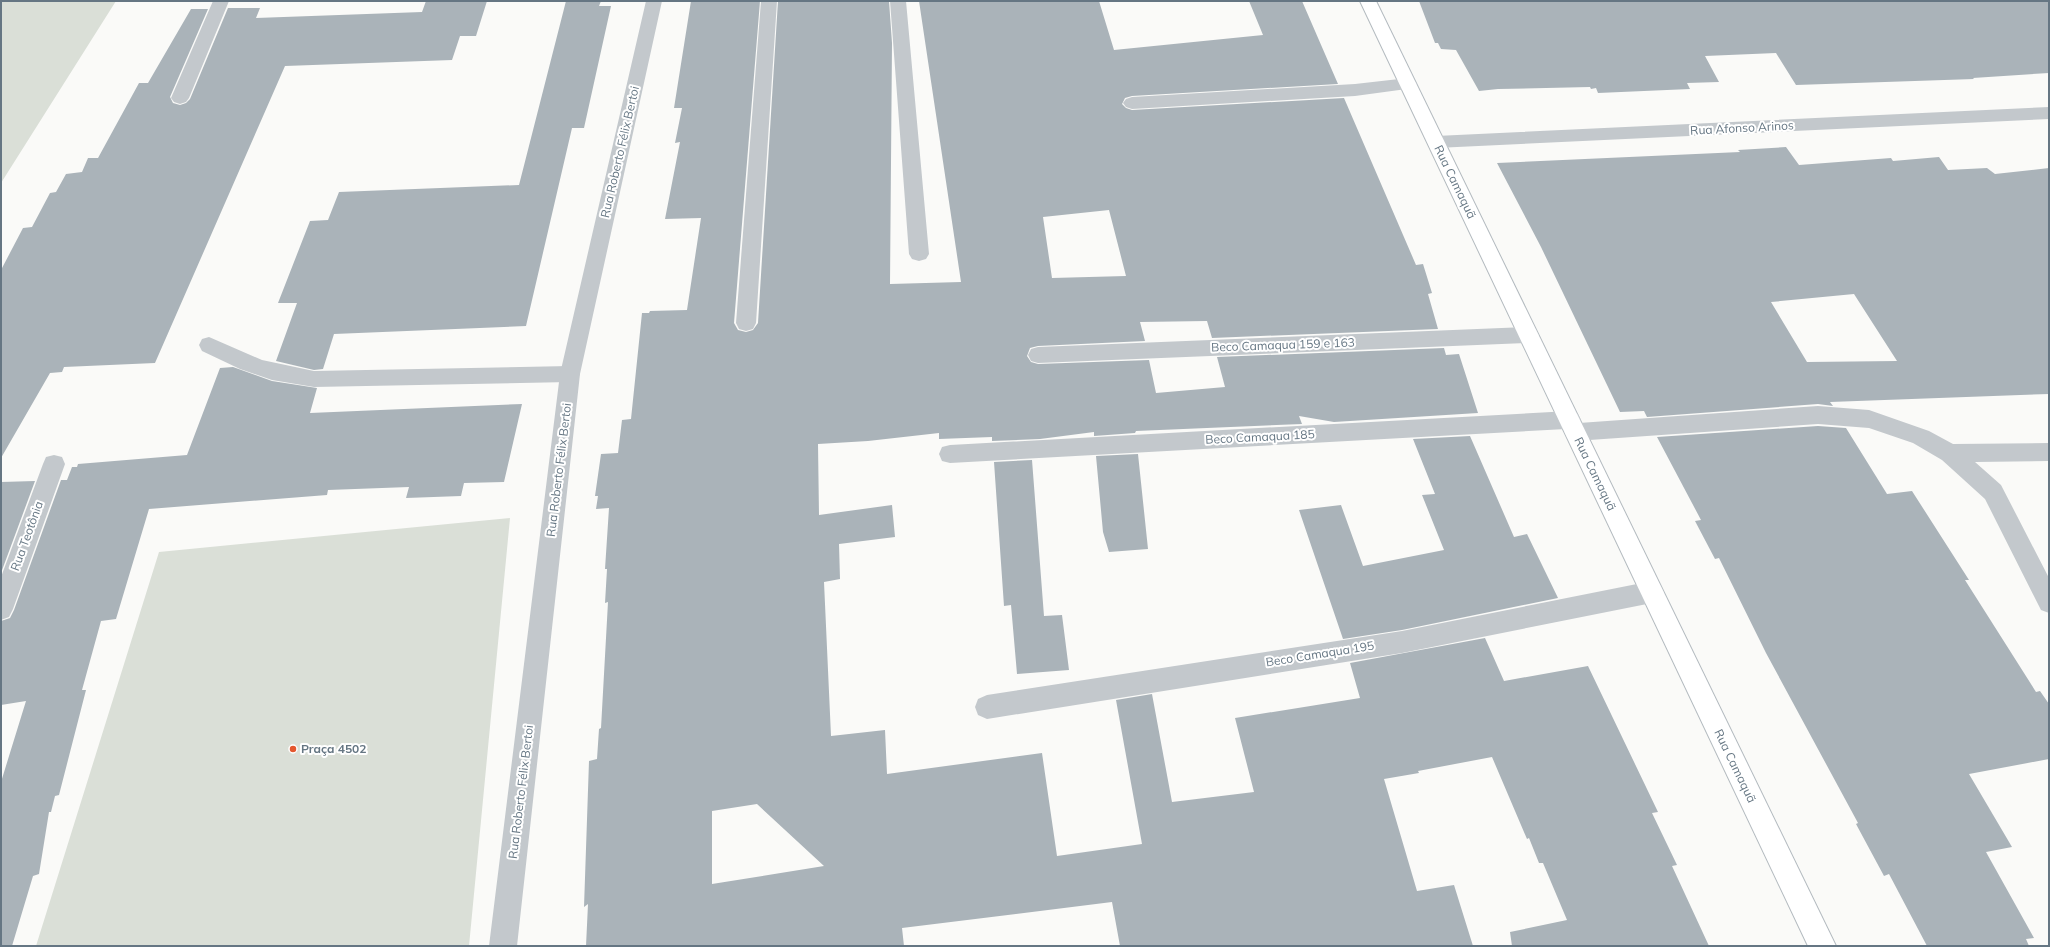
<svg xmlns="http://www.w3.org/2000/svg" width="2050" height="947" viewBox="0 0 2050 947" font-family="Mulish,sans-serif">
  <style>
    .green { fill: #dadfd7 }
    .building { fill: #aab3b9; fill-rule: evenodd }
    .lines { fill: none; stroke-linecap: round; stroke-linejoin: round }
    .secondary-casing { stroke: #b3babf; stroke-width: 2 }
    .lane { fill: #c3c8cc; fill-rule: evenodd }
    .street { fill: #c3c8cc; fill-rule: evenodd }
    .secondary { fill: #fff; fill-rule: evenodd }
    .poi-dot { fill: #e4572e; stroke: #fff; stroke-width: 1.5 }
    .labels { text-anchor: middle; stroke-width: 4; stroke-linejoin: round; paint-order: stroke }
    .street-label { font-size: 12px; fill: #657683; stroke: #fff }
    .poi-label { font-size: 12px; font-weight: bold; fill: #657683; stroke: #fff; text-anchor: start }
  </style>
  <rect width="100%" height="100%" fill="#fafaf8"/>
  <path class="green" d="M 1,1 L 116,1 L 1,183 Z
    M 510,518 L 469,946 L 36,946 L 159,552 Z"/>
  <path class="building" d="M 426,1 L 487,1 L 476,36 L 460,36 L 452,60 L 285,66 L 155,363 L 64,367 L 62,372 L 50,373 L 1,458 L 1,270 L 23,228 L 32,227 L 50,193 L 56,192 L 66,174 L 82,172 L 88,158 L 98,158 L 139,83 L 148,83 L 191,9 L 208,9 L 170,97 L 173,103 L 180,105 L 186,103 L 190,99 L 228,8 L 260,8 L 256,18 L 422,12 Z
    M 566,1 L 601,1 L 599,6 L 611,6 L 584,128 L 572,128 L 526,326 L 334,334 L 323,369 L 314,370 L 276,361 L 297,303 L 278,303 L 310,221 L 328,220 L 339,192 L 519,185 Z
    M 691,1 L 760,1 L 734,323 L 738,330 L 746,332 L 753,330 L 758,323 L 778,1 L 889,1 L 892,43 L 890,284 L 961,282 L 919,1 L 1099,1 L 1114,50 L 1263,35 L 1249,1 L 1302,1 L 1338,84 L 1132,96 L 1125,98 L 1122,104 L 1126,108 L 1132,110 L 1344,98 L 1416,265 L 1423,264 L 1432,293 L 1428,294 L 1438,329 L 1212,338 L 1207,321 L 1140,322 L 1145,341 L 1038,346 L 1030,348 L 1027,356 L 1031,362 L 1038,364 L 1149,360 L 1156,393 L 1225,387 L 1217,357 L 1444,348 L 1446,355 L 1459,354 L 1478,413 L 1334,422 L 1299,416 L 1302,424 L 1136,431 L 1135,433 L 1094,436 L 1094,432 L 1040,439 L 992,441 L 992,437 L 939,439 L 939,433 L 868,441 L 818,444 L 819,515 L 892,505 L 895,537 L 839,544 L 840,579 L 824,582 L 831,736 L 885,730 L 887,774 L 1042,753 L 1057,856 L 1142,844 L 1116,700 L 1152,694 L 1172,802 L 1254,792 L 1235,718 L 1360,698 L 1350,663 L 1485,638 L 1504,681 L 1588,666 L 1658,812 L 1652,813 L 1677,865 L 1672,866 L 1709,946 L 1512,946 L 1510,932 L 1567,920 L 1543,863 L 1539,863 L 1529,838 L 1527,839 L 1492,757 L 1418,771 L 1419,773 L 1384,779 L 1417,891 L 1454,885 L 1473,946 L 1120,946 L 1112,902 L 902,928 L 904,946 L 586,946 L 588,904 L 584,907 L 589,761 L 597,759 L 599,729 L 601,728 L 608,602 L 605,603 L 607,569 L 605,569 L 609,508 L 596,509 L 598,496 L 595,496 L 601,454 L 618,453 L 622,420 L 631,419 L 642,313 L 649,313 L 650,311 L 687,310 L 701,218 L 665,219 L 680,142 L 675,143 L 682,108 L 674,108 ZM 1109,210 L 1126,276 L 1052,278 L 1043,217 ZM 757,804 L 824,866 L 712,884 L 712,811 Z
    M 1419,1 L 2049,1 L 2049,73 L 1973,78 L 1974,79 L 1796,85 L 1776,53 L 1705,56 L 1719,82 L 1687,83 L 1690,89 L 1598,93 L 1596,88 L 1591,89 L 1590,87 L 1498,89 L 1479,91 L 1456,50 L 1441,49 L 1438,43 L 1435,43 Z
    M 1786,147 L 1799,165 L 1891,158 L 1893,161 L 1939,157 L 1948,170 L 1987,168 L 1995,174 L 2049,168 L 2049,394 L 1830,402 L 1833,406 L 1818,404 L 1647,417 L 1644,411 L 1620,412 L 1541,247 L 1497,163 L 1740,152 L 1738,150 ZM 1854,294 L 1897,361 L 1807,362 L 1771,302 Z
    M 233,367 L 272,381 L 317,388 L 310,413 L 522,404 L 504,482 L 464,483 L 461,496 L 406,498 L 409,487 L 328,490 L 327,495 L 149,509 L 116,619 L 101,621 L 82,690 L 86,690 L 59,795 L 55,796 L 51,812 L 49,812 L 39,874 L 33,876 L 12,946 L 1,946 L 1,782 L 26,701 L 1,705 L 1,621 L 10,618 L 14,610 L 61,480 L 67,480 L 72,467 L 77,467 L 78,464 L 187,455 L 220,368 Z
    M 1818,426 L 1846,428 L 1887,494 L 1912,491 L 1969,580 L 1965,580 L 2036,692 L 2040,691 L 2049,704 L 2049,759 L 1969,774 L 2012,847 L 1986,852 L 2034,938 L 2026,939 L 2029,946 L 1927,946 L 1889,874 L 1884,876 L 1856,824 L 1858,823 L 1766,653 L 1719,558 L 1715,559 L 1695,521 L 1701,520 L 1657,437 Z
    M 1470,436 L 1514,537 L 1527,534 L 1558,598 L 1402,630 L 1343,639 L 1299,510 L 1341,505 L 1363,566 L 1444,550 L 1422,495 L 1435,494 L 1413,439 Z
    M 1138,454 L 1148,549 L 1109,552 L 1103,532 L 1096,456 Z
    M 1032,460 L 1044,616 L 1062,615 L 1069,670 L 1017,674 L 1011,605 L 1004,606 L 994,462 Z
    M 35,481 L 1,573 L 1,482 Z"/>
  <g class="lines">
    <defs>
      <path id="secondary" d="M 1360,1 L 1376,1 L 1836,946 L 1808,946 Z"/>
    </defs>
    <use href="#secondary" class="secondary-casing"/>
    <path class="lane" d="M 213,1 L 229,1 L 189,98 L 186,102 L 180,104 L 174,102 L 171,98 Z
      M 761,1 L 777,1 L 756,323 L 753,329 L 746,331 L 739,329 L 736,323 Z
      M 890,1 L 906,1 L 929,254 L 926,259 L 919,261 L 912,259 L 909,254 Z
      M 1529,327 L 1536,329 L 1539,335 L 1536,341 L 1529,343 L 1038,363 L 1031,361 L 1028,355 L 1031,349 L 1038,347 Z
      M 209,337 L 262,360 L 314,371 L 570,366 L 577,368 L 580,374 L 577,380 L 570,382 L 314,387 L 272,380 L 240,369 L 202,351 L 199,345 L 202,339 Z
      M 1818,406 L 1869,410 L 1929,431 L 1953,444 L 2049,443 L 2049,461 L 1975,462 L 2001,485 L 2049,578 L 2049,613 L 2041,610 L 1985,499 L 1942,460 L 1913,443 L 1869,428 L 1818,424 L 1575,441 L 1567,438 L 1564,432 L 1566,429 L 950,463 L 942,461 L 939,454 L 942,447 L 950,445 L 1570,411 L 1578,414 L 1581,420 L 1579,423 Z
      M 1652,581 L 1660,584 L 1664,592 L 1660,600 L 1652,603 L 1402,653 L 987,719 L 978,715 L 975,707 L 978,699 L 987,695 L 1402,631 Z"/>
    <path class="street" d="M 646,1 L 662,1 L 580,374 L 517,946 L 489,946 L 560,374 Z
      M 1408,78 L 1414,80 L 1417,84 L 1414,88 L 1355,96 L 1132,109 L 1126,107 L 1123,103 L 1126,99 L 1132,97 L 1355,84 Z
      M 2049,107 L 2049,119 L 1436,148 L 1430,146 L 1427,142 L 1430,138 L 1436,136 Z
      M 54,455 L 62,457 L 65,464 L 13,609 L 9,617 L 1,620 L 1,577 L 43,464 L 46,457 Z"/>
    <use href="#secondary" class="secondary"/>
  </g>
  <circle class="poi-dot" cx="293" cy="749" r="4"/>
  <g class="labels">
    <g class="street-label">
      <text transform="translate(1742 128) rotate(-3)" y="4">Rua Afonso Arinos</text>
      <text transform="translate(620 152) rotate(-77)" y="4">Rua Roberto Félix Bertoi</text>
      <text transform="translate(1455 182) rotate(64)" y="4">Rua Camaquã</text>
      <text transform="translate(1283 345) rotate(-2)" y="4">Beco Camaqua 159 e 163</text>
      <text transform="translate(1260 437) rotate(-3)" y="4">Beco Camaqua 185</text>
      <text transform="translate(559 470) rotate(-83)" y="4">Rua Roberto Félix Bertoi</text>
      <text transform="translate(1595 474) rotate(64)" y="4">Rua Camaquã</text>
      <text transform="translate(27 536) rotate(-70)" y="4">Rua Teotônia</text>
      <text transform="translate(1320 654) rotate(-9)" y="4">Beco Camaqua 195</text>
      <text transform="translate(1735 766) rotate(64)" y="4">Rua Camaquã</text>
      <text transform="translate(521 792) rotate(-83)" y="4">Rua Roberto Félix Bertoi</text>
    </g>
    <g class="poi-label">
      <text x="301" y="753">Praça 4502</text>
    </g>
  </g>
  <rect width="2050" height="947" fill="none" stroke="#657683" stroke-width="4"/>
</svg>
